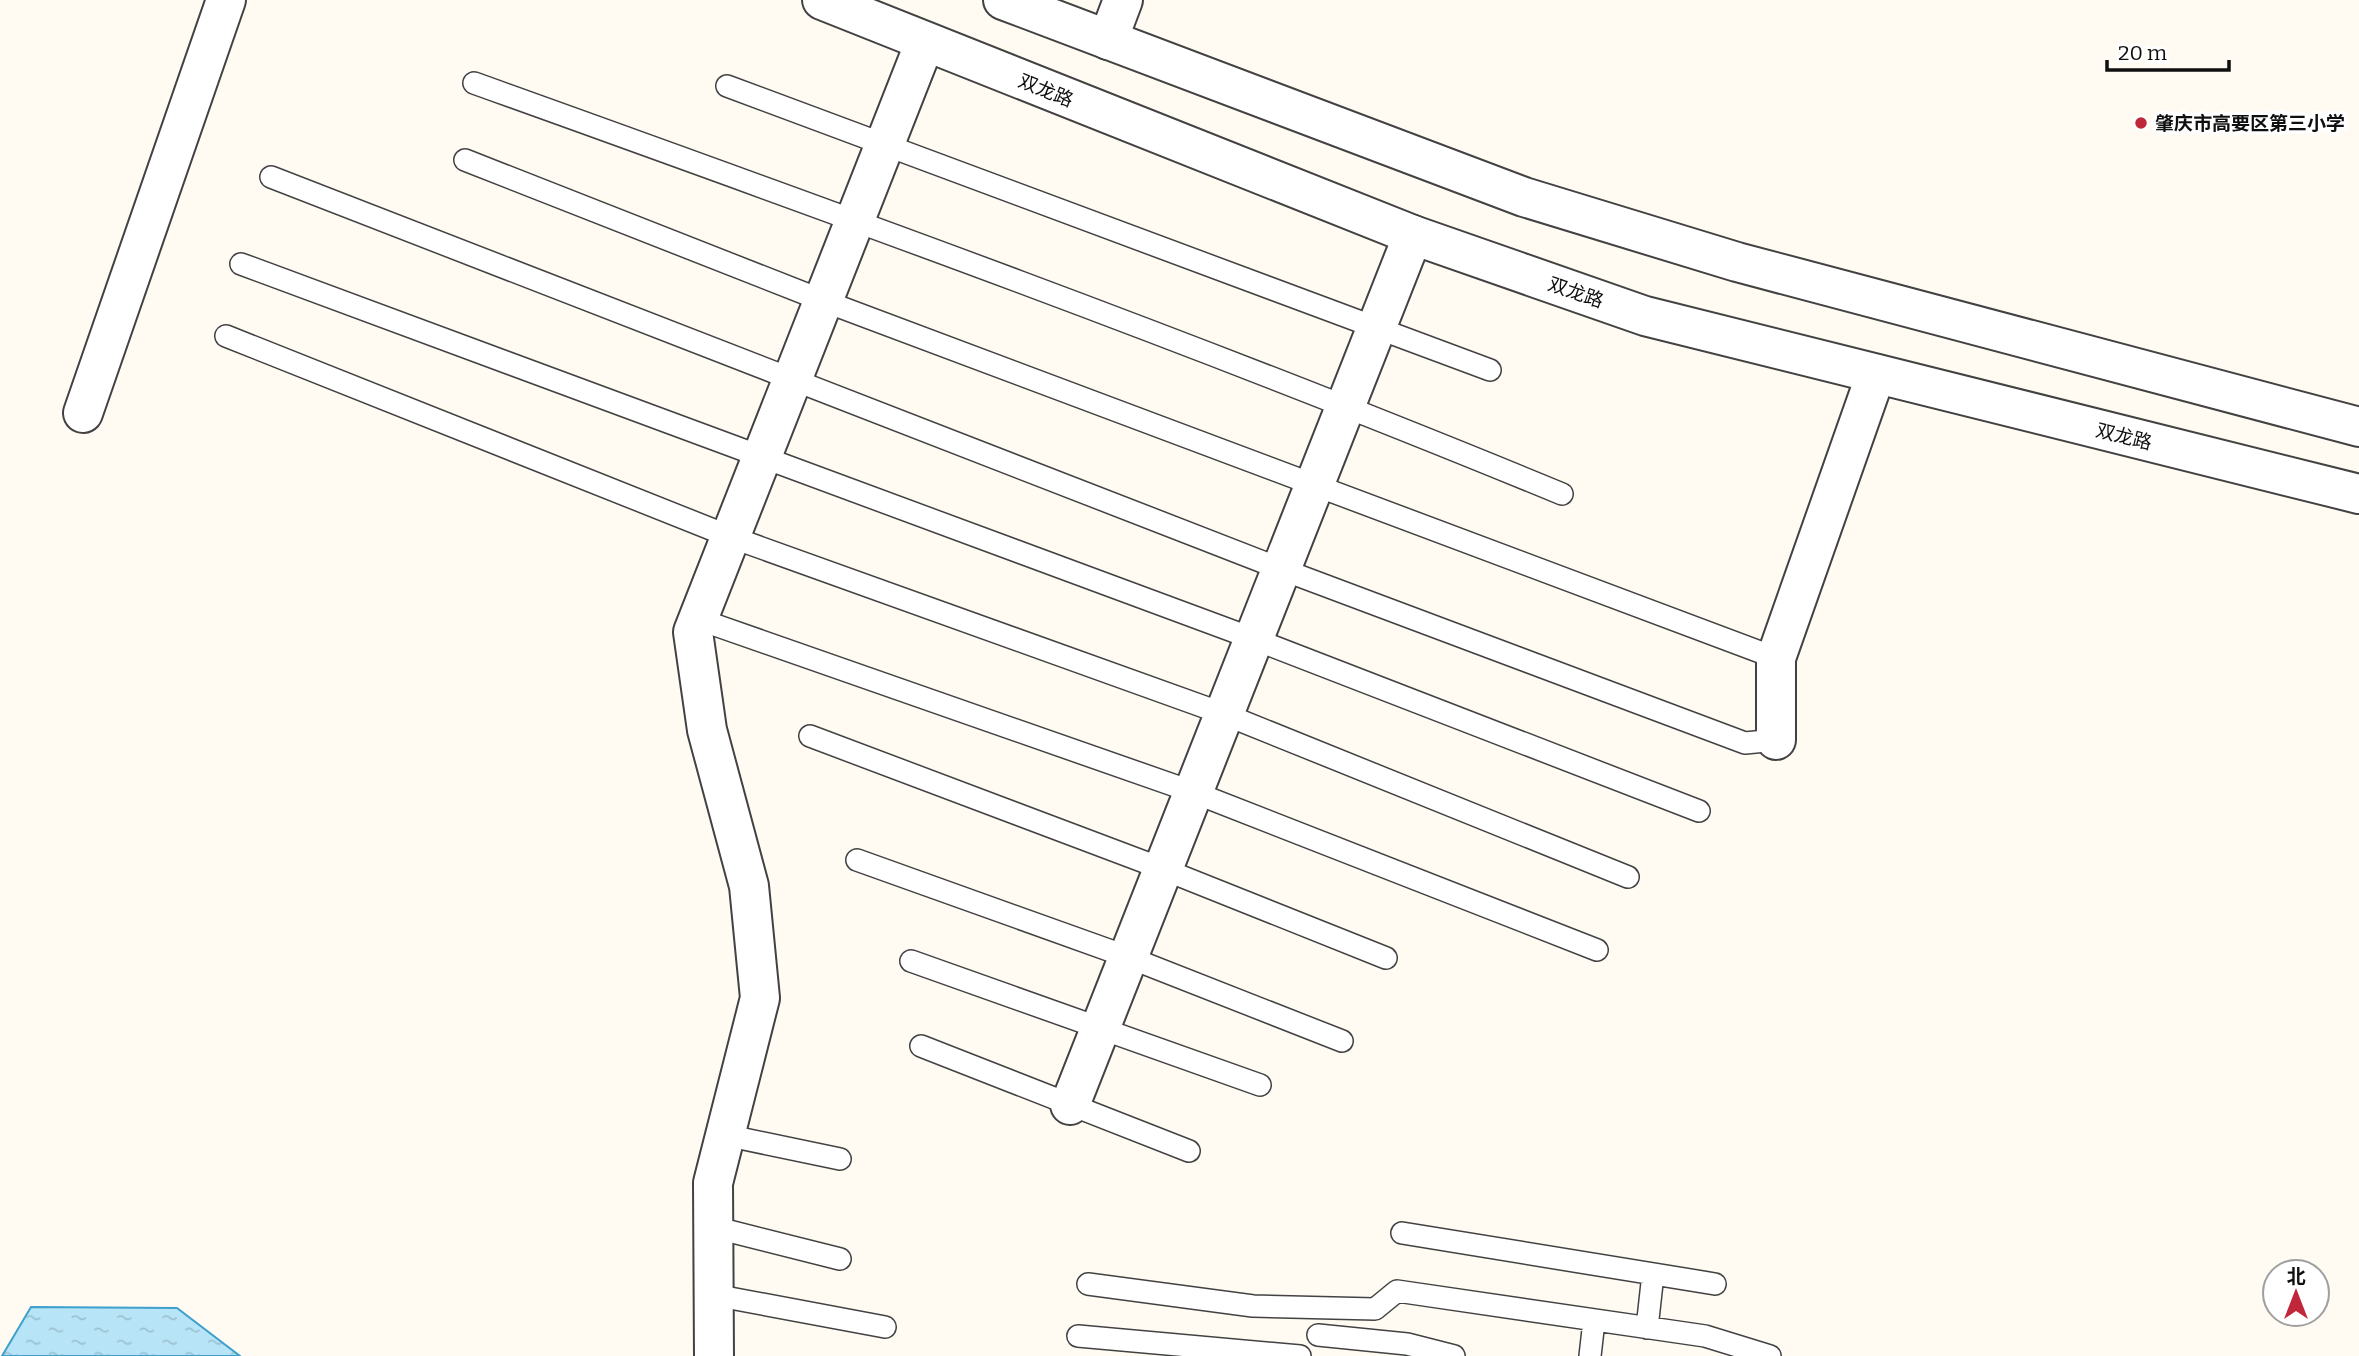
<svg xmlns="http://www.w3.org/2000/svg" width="2359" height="1356" viewBox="0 0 2359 1356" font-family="Bitter,'Noto Sans SC',serif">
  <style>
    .water { fill: url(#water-ripples); stroke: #3ea0cd; stroke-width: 2 }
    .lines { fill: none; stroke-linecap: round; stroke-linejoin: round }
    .service-casing { stroke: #424242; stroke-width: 24 }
    .minor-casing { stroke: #424242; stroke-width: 42 }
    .tertiary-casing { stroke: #424242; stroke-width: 42 }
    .service { stroke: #fff; stroke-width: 21 }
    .minor { stroke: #fff; stroke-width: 38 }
    .tertiary { stroke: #fff; stroke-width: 38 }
    .poi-dot { fill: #c0273b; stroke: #fff; stroke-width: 2.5 }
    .labels { text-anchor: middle; stroke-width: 7; stroke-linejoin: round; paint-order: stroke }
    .street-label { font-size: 19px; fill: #0f0f0f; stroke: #fff }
    .poi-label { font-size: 19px; font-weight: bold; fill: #0f0f0f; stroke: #fff; text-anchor: start }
  </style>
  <defs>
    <pattern id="water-ripples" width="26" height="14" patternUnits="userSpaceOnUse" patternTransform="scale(1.75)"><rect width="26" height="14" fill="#b7e4f6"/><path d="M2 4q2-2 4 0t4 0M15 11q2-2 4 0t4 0" fill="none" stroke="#9cc2d2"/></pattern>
  </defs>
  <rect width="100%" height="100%" fill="#fffbf2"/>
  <path class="water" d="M 31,1307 L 177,1308 L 240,1356 L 2,1356 Z"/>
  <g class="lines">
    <defs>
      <path id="service" d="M 474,83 C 839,214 1204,346 1562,494
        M 727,86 L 1490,370
        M 465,160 L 824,301 L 1776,658
        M 271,177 L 1281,569 L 1745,743 L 1776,740
        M 241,264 L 1254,639 L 1699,811
        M 226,336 L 731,537 L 1224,714 L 1628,877
        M 698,619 L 1193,792 L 1597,950
        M 810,736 L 1163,869 L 1386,958
        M 857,860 L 1128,957 L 1342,1041
        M 911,961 L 1260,1085
        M 921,1046 L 1189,1151
        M 725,1135 L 840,1159
        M 713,1227 L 840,1259
        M 1402,1233 L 1715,1284
        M 1088,1284 L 1253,1306 L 1375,1309 L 1397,1291 L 1705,1336 L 1770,1356
        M 714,1295 L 885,1327
        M 1647,1328 L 1653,1274
        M 1318,1335 L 1407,1344 L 1454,1356
        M 1078,1336 L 1300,1356
        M 1590,1356 L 1594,1321"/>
      <path id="minor" d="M 1108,40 L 1123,0
        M 83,413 L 226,0
        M 1776,740 L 1776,658 L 1876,374
        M 1070,1105 L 1413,235
        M 714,1356 L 713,1183 L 760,998 L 749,886 L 707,730 L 693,632 L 925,42"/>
      <path id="tertiary" d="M 822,0 L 1413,235 L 1645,316 L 2359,494
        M 1003,0 L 1524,197 L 1737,262 L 2359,427"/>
    </defs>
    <use href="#service" class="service-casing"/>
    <use href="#minor" class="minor-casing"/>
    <use href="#tertiary" class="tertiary-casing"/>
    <use href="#service" class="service"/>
    <use href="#minor" class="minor"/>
    <use href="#tertiary" class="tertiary"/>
  </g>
  <circle class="poi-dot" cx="2141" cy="123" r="7"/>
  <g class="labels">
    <g class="street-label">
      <text transform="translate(1046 90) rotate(22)" y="7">双龙路</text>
      <text transform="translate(1576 292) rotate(19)" y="7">双龙路</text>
      <text transform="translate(2124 436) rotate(14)" y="7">双龙路</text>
    </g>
    <g class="poi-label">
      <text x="2155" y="130">肇庆市高要区第三小学</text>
    </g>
  </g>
  <g transform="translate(2296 1293)"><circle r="33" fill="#ffffff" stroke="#9f9f9f" stroke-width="2"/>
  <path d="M0-5L12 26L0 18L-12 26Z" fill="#c0273b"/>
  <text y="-10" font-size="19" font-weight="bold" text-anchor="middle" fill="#0f0f0f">北</text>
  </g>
  <path d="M2107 60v10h122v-10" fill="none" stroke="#0f0f0f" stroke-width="3.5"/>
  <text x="2118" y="60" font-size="21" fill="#0f0f0f" stroke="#ffffff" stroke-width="5" paint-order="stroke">20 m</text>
</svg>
